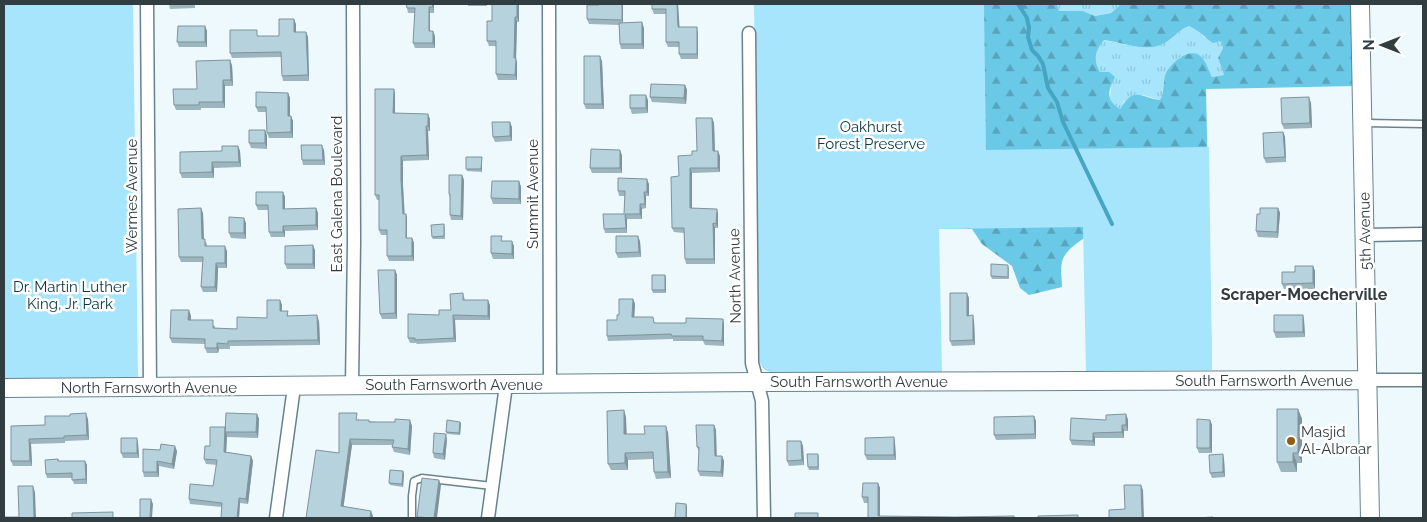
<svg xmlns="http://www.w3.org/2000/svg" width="1427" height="522" viewBox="0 0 1427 522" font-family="Raleway,sans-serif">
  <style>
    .grass { fill: url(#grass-tufts) }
    .forest { fill: url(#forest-firs); fill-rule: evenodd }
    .park { fill: #a6e5fb }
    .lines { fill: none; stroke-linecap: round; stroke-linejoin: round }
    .stream { stroke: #45a5c2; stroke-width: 4 }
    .lane-casing { stroke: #68838d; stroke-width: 9 }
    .street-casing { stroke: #68838d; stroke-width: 15 }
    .secondary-casing { stroke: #68838d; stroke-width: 20 }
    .lane { stroke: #fff; stroke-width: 6 }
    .street { stroke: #fff; stroke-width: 12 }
    .secondary { stroke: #fff; stroke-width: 18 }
    .wall { fill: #9cb5be }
    .shaded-wall { fill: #7f939b }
    .building { fill: #b5d2dd; stroke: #7f939b }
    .poi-dot { fill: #915e0f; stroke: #fff; stroke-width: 2 }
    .labels { text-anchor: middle; stroke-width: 5; stroke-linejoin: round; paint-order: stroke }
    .park-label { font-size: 15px; fill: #093743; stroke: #fff }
    .street-label { font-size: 15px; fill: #313d41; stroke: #fff }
    .poi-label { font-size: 15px; fill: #313d41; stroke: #fff; text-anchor: start }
    .neighbourhood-label { font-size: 16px; font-weight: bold; fill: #313d41; stroke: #fff }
  </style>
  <defs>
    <pattern id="grass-tufts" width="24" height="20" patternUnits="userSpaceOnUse" patternTransform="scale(1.25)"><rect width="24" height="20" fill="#a6e5fb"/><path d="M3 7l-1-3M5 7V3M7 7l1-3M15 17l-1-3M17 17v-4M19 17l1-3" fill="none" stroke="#8fc5d8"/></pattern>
    <pattern id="forest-firs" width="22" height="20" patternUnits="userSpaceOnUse" patternTransform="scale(1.25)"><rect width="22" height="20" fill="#6ac9e7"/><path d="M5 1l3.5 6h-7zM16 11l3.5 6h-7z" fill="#58a4bd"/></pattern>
  </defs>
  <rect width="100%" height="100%" fill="#edf9fd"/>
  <path class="grass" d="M 1057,4 L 1121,4 L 1111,13 L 1095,16 L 1083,11 L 1059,11 Z
    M 1189,26 L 1198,29 L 1204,37 L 1221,41 L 1223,48 L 1218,58 L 1224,75 L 1212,77 L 1207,66 L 1180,57 C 1174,64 1166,71 1164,80 C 1162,87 1164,94 1160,100 L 1143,95 L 1124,101 L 1120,109 C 1106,100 1111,98 1111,85 C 1111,81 1109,76 1109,72 L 1100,72 C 1093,60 1095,50 1103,40 C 1121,42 1145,53 1163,44 C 1173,39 1179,29 1189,26 Z"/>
  <path class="forest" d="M 780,4 L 1057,4 L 1059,11 L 1083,11 L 1095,16 L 1111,13 L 1121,4 L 1352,4 L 1355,86 L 1206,89 L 1212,370 L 1095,231 C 1084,239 1065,248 1062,262 C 1060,270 1062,279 1062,287 L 1029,295 L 1020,288 L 1012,266 L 982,244 L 972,229 L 938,229 L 776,373 C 763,371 759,365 759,352 ZM 1189,26 C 1199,30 1204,37 1213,43 L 1221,41 L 1223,48 L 1218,58 L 1224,75 L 1212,77 C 1209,71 1207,64 1203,59 C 1192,44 1172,62 1166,73 C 1162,82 1165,92 1160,100 C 1142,98 1134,85 1120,109 C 1105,100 1108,90 1115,77 L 1109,72 L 1100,72 C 1093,60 1095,50 1104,40 C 1122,42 1145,53 1163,44 C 1173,39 1179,29 1189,26 Z"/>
  <path class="park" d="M 4,4 L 133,4 L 138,378 L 4,378 Z
    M 754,4 L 984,4 L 986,150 L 1209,147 L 1212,370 L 1086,371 L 1083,227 L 939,229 L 942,372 L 776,373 C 767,371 763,369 759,361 Z"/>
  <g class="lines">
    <path class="stream" d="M 1018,4 L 1027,18 L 1029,28 L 1028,37 L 1032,50 L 1038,56 L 1043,64 L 1048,88 L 1057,102 L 1063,122 L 1112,224"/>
    <defs>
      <path id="lane" d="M 1365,123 L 1423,124
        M 412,518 L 412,496 L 414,481 L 422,478 L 492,486"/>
      <path id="street" d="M 147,4 L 150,387
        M 549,4 L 550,385
        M 749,33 L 752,363 L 762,401 L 764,518
        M 1365,235 L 1423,234
        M 1367,380 L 1423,380
        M 352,385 L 354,243 L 353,4
        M 276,518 L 294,387
        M 488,518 L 506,385"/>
      <path id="secondary" d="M 1360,4 L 1370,518
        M 4,388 L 758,382 L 1367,380"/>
    </defs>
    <use href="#lane" class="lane-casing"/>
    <use href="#street" class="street-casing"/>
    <use href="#secondary" class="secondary-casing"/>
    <use href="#lane" class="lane"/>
    <use href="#street" class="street"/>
    <use href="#secondary" class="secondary"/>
  </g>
  <path class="wall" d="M 169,4 L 196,4 L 195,4 L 195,8 L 170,9 Z
    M 406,4 L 434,4 L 434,13 L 430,13 L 430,31 L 435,36 L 435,48 L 415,48 L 413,43 L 415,13 L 408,13 L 407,8 Z
    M 468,4 L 487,4 L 487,6 L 468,6 Z
    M 623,4 L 623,23 L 644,28 L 644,49 L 621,49 L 620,44 L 619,25 L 589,24 L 587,19 L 599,5 Z
    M 678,4 L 679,27 L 698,33 L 698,59 L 681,59 L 679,54 L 679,47 L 668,47 L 666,42 L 666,14 L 654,14 L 652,9 Z
    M 519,6 L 519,22 L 517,22 L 516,59 L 517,63 L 517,80 L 498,80 L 496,74 L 496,46 L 489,46 L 487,41 L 492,21 Z
    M 296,24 L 296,32 L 306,32 L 308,37 L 309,81 L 283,81 L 282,76 L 281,57 L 232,58 L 230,53 L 259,36 L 279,36 Z
    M 205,26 L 207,31 L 207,47 L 179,47 L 177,42 Z
    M 602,61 L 604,109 L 586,109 L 584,104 Z
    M 232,65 L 233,86 L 225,86 L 225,108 L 201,108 L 201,110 L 176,110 L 174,105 Z
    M 685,85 L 687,90 L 686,104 L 652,102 L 650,97 Z
    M 394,89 L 395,94 L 395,113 L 430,119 L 430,131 L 428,131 L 429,160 L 403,161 L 403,185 L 404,214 L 406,214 L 407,218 L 407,238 L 412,238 L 414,243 L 414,261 L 389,261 L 387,256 L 387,235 L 381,235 L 379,230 L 379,200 L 377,200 L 375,195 Z
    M 288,93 L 290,98 L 290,116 L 293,121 L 293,138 L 269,138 L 267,133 L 266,112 L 258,112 L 256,107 Z
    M 648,100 L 648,113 L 632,114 L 630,108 Z
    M 1311,103 L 1312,128 L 1284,129 L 1282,124 Z
    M 712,118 L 714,123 L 715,151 L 720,156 L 720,172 L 692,173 L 692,208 L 718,213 L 718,228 L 715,228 L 715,264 L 686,264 L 685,259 L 684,233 L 674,232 L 672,228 L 679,176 L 692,155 L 697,151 Z
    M 512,127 L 512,141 L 495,142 L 493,137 Z
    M 265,130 L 267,136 L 267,149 L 251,148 L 249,143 Z
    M 1283,132 L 1285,137 L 1286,162 L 1266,163 L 1264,158 Z
    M 238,146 L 240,151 L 241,167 L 214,168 L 214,178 L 182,178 L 180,173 L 222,151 Z
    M 324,150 L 325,165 L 303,165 L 302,160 Z
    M 622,155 L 622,173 L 592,173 L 590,168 Z
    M 482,157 L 482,172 L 467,171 L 466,169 Z
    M 462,175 L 464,180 L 463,220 L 451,220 L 450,215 L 450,198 L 449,194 Z
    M 519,181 L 521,187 L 521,204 L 493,204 L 491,198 Z
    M 649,184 L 649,196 L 646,196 L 646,208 L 642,209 L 642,219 L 627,219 L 627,233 L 605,233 L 604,229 L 624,214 L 625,196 L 619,196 L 618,191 Z
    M 283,192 L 285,197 L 285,209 L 316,208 L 318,213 L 318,230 L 285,231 L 285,237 L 271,237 L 269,232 L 269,210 L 258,210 L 256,205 Z
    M 1278,208 L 1280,213 L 1278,238 L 1258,237 L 1256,231 L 1260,214 Z
    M 203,213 L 204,239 L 207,244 L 207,246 L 227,251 L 227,268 L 218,268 L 217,292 L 203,292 L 201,287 L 203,262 L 181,262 L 179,257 Z
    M 246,223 L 246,239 L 231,238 L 229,233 Z
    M 444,224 L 445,227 L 445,239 L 433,239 L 432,237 Z
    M 503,241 L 514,246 L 514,259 L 493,259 L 491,253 Z
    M 640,241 L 641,257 L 618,258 L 616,253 Z
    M 315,250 L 315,269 L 287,269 L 285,264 Z
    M 1313,266 L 1315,271 L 1315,289 L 1284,289 L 1282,284 L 1295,272 Z
    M 1009,267 L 1009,279 L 992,279 L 991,276 Z
    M 395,270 L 397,275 L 397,319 L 382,319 L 380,314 Z
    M 665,275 L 666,278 L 666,293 L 653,293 L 652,290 Z
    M 463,293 L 465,300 L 490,305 L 490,320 L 455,320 L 456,342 L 417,344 L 416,343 L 410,343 L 408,338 L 439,315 L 451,310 Z
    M 969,298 L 969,316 L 974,321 L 975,345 L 952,346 L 950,341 Z
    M 633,299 L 635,304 L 634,317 L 655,322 L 655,323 L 686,323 L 723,319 L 724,324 L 724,346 L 705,345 L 703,341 L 673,341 L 673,339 L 608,341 L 607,336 L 617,320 L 619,315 Z
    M 280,300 L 282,305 L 282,311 L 289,316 L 319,321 L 320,345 L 230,346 L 230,349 L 219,349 L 218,353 L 207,353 L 205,348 L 205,344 L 172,343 L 170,338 L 191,316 L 191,320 L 215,326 L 215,328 L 237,329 L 267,318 Z
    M 1303,315 L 1304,320 L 1305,337 L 1276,338 L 1274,332 Z
    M 1298,409 L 1302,419 L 1302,463 L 1297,463 L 1297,472 L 1281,472 L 1277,462 Z
    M 257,414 L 259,419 L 258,438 L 227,437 L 227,435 L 226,452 L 251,456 L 253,461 L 248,504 L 240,503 L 239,518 L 221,518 L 222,507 L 190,504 L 189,499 L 213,486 L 217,465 L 206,464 L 204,459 L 210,446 L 225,427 Z
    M 1126,414 L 1128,420 L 1128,431 L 1124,431 L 1124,438 L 1095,438 L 1095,446 L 1072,445 L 1070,440 L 1106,420 Z
    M 1034,416 L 1036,421 L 1036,439 L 996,440 L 994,435 Z
    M 626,417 L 626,434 L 645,434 L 668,432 L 671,478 L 656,479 L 654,472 L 653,459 L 628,460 L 628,470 L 611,470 L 608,464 Z
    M 359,418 L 359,420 L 412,426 L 410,455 L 394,452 L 392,447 L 393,445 L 352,445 L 343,506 L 373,516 L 306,518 L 339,453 Z
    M 88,419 L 89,440 L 65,441 L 65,443 L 31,444 L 32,466 L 13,466 L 11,461 L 11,426 L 45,425 Z
    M 1210,420 L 1212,425 L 1212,453 L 1199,453 L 1197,448 Z
    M 460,422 L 461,424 L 460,435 L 447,434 L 446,432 Z
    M 714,425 L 716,430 L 716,456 L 722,456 L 724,461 L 723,477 L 700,476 L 698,471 L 699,452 L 697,447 Z
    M 894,437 L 895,443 L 896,460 L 867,460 L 865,455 Z
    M 447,439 L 445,460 L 434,458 L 433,453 Z
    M 801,441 L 803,446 L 804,465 L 789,466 L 787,461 Z
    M 138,443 L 139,458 L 123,458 L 121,453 Z
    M 143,449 L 177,451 L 174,469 L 159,466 L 159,477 L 144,477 L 143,472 Z
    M 818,454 L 819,457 L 819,470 L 809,470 L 808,467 Z
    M 58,459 L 59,461 L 85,461 L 87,465 L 87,484 L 74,484 L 72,478 L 47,478 L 46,474 Z
    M 1224,459 L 1225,477 L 1212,478 L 1210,473 Z
    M 403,471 L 404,474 L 403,487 L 390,485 L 389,483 Z
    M 878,483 L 880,488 L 880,516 L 955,517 L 1014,516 L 1015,518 L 868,518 L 868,503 L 864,503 L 862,497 Z"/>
  <path class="shaded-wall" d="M 432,4 L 434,4 L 434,13 L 433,7 Z
    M 517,4 L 519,4 L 519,22 L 517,17 Z
    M 622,4 L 623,4 L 623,25 L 622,20 Z
    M 677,4 L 678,4 L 680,33 L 678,27 Z
    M 429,7 L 430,13 L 430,36 L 429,31 Z
    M 515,17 L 517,22 L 516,59 L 517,63 L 517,80 L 515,75 L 514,58 Z
    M 294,19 L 296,24 L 296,37 L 294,32 Z
    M 642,22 L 644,28 L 644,49 L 642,44 Z
    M 205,26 L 207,31 L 207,47 L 205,42 Z
    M 697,27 L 698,33 L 698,59 L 697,54 Z
    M 433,31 L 435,36 L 435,48 L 433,43 Z
    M 306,32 L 308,37 L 309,81 L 308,75 Z
    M 600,56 L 602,61 L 604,109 L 602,104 Z
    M 230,60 L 232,65 L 233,86 L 231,80 Z
    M 223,80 L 225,86 L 225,108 L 223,102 Z
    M 685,85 L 687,90 L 686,104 L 684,98 Z
    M 394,89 L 395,94 L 395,118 L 393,113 Z
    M 288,93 L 290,98 L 290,121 L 288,116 Z
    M 646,95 L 648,100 L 648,113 L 646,108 Z
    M 1309,97 L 1311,103 L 1312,128 L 1310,123 Z
    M 428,114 L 430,119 L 430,131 L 428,126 Z
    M 291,116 L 293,121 L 293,138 L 291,132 Z
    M 712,118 L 714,123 L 715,156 L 713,151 Z
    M 510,122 L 512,127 L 512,141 L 510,136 Z
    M 426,126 L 428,131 L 429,160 L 427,155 Z
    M 265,130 L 267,136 L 267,149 L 265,143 Z
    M 1283,132 L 1285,137 L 1286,162 L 1285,157 Z
    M 322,145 L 324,150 L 325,165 L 323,160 Z
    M 238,146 L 240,151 L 241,167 L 239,162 Z
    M 620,150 L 622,155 L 622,173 L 620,168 Z
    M 718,151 L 720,156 L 720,172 L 718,168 Z
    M 401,156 L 403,161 L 403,185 L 405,219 L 403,214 L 401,180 Z
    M 482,157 L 482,172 L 481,169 Z
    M 212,162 L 214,168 L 214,178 L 212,172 Z
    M 690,168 L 692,173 L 692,213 L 690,208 Z
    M 462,175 L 464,180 L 463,220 L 461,216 Z
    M 647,179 L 649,184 L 649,196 L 647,192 Z
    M 519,181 L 521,187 L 521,204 L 519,199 Z
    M 283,192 L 285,197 L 285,214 L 283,209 Z
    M 644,192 L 646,196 L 646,208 L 645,204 Z
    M 640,204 L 642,209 L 642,219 L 640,214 Z
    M 201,208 L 203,213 L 204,244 L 202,239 Z
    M 316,208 L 318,213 L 318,230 L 316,225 Z
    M 1278,208 L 1280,213 L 1278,238 L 1277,232 Z
    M 717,209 L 718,213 L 718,228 L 716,224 Z
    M 406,214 L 407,218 L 407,243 L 406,238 Z
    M 625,214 L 627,219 L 627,233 L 626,228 Z
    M 244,218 L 246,223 L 246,239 L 244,233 Z
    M 713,223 L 715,228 L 715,264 L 714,259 Z
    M 283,226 L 285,231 L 285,237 L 283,232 Z
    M 638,236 L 640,241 L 641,257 L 639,252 Z
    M 412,238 L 414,243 L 414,261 L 412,256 Z
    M 512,241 L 514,246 L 514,259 L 512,254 Z
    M 313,245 L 315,250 L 315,269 L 313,264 Z
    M 225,246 L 227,251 L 227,268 L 225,263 Z
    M 216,263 L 218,268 L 217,292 L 215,287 Z
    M 1313,266 L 1315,271 L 1315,289 L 1313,283 Z
    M 395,270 L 397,275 L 397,319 L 395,313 Z
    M 665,275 L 666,278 L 666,293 L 665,290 Z
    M 967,293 L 969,298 L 969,321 L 967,316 Z
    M 633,299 L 635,304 L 634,322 L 632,317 Z
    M 280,300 L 282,305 L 281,316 L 280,311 Z
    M 488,300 L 490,305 L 490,320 L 488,316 Z
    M 189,310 L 191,316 L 190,325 L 188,320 Z
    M 317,315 L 319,321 L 320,345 L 318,340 Z
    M 453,315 L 455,320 L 456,342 L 454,338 Z
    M 973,315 L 974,321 L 975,345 L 973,340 Z
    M 1303,315 L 1304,320 L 1305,337 L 1303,332 Z
    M 723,319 L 724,324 L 724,346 L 722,341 Z
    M 217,343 L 219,349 L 218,353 L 217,348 Z
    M 1298,409 L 1302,419 L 1302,463 L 1298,453 Z
    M 624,410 L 626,417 L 627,440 L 624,434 Z
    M 86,413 L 88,419 L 89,440 L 87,435 Z
    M 257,414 L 259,419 L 258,438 L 256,432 Z
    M 1126,414 L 1128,420 L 1128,431 L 1126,425 Z
    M 1034,416 L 1036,421 L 1036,439 L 1035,434 Z
    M 410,420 L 412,426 L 410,455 L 408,449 Z
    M 1210,420 L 1212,425 L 1212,453 L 1210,448 Z
    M 460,422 L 461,424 L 460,435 L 459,433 Z
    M 714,425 L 716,430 L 717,461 L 715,456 Z
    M 1122,425 L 1124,431 L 1124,438 L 1122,432 Z
    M 666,426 L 668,432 L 671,478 L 668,472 Z
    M 225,427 L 227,435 L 226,456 L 224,452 Z
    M 1093,433 L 1095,438 L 1095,446 L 1093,441 Z
    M 446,434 L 447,439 L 445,460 L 443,454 Z
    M 894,437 L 895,443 L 896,460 L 894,455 Z
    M 137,438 L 138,443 L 139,458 L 137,453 Z
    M 29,439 L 31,444 L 32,466 L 30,461 Z
    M 350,439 L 352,445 L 343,511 L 341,506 Z
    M 801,441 L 803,446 L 804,465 L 802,460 Z
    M 175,446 L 177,451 L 174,469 L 172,464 Z
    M 625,453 L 628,460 L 628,470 L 625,463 Z
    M 1293,453 L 1297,463 L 1297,472 L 1293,462 Z
    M 1223,454 L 1224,459 L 1225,477 L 1223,472 Z
    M 251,456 L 253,461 L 248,504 L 246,499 Z
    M 722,456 L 724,461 L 723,477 L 721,472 Z
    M 85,461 L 87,465 L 87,484 L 86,479 Z
    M 157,461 L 159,466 L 159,477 L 157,472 Z
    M 403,471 L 404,474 L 403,487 L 402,484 Z
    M 439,480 L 441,485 L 437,518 L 434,518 Z
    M 878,483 L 880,488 L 880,518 L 878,516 Z
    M 1141,485 L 1143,490 L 1144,518 L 1142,518 Z
    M 33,486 L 35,492 L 36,518 L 34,518 Z
    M 239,498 L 240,503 L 239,518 L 237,518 Z
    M 151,499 L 153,504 L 152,518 L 150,518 Z
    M 686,504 L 687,506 L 687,518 L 686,518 Z
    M 371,511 L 373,516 L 373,518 L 370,518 Z"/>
  <path class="building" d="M 406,4 L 432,4 L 433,7 L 429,7 L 429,31 L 433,31 L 433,43 L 413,43 L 415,8 L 407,8 Z
    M 492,4 L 517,4 L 517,17 L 515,17 L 514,58 L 516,58 L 515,75 L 496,74 L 496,41 L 487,41 L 487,21 L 492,21 Z
    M 599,4 L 622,4 L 622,20 L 587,19 L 587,5 L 599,5 Z
    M 652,4 L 677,4 L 678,27 L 697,27 L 697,54 L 679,54 L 679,42 L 666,42 L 666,9 L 652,9 Z
    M 279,19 L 294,19 L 294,32 L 306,32 L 308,75 L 282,76 L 281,52 L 230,53 L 230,30 L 257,30 L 257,36 L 279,36 Z
    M 642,22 L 642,44 L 620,44 L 619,23 Z
    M 178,26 L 205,26 L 205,42 L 177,42 Z
    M 584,56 L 600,56 L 602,104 L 584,104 Z
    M 230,60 L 231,80 L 223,80 L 223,102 L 199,102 L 199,105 L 174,105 L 173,89 L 197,89 L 196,61 Z
    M 651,84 L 685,85 L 684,98 L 650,97 Z
    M 375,89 L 394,89 L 393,113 L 428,114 L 428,126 L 426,126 L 427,155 L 401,156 L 401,180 L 403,214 L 406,214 L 406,238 L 412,238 L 412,256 L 387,256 L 387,230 L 379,230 L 379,195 L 375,195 Z
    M 256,92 L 288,93 L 288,116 L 291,116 L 291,132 L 267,133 L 266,107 L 256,107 Z
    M 630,95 L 646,95 L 646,108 L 630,108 Z
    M 1309,97 L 1310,123 L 1282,124 L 1281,98 Z
    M 696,118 L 712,118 L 713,151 L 718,151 L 718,168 L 690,168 L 690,208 L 717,209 L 716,224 L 713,223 L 714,259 L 685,259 L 684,228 L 672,228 L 671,177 L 679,176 L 678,156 L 692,155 L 692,151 L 697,151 Z
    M 492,122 L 510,122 L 510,136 L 493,137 Z
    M 249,130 L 265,130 L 265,143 L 249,143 Z
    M 1283,132 L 1285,157 L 1264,158 L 1263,133 Z
    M 301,145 L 322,145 L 323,160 L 302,160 Z
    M 222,146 L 238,146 L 239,162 L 212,162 L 212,172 L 180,173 L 180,152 L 222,151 Z
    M 591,149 L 620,150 L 620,168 L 590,168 Z
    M 466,157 L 482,157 L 481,169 L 466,169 Z
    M 449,175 L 462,175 L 461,216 L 450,215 L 450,194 L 449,194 Z
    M 618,178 L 647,179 L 647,192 L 644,192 L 645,204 L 640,204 L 640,214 L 625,214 L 626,228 L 604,229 L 603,214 L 624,214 L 625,191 L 618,191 Z
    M 492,181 L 519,181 L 519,199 L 491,198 Z
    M 256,192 L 283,192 L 283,209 L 316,208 L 316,225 L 283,226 L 283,232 L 269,232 L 268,205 L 256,205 Z
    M 201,208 L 202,239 L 205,239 L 205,246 L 225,246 L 225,263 L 216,263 L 215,287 L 201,287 L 203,257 L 179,257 L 178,209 Z
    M 1260,208 L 1278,208 L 1277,232 L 1256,231 L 1257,214 L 1260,214 Z
    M 229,217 L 244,218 L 244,233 L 229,233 Z
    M 444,224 L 444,236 L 432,237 L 431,225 Z
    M 491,236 L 502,236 L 501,241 L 512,241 L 512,254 L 491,253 Z
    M 616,236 L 638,236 L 639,252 L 616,253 Z
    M 313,245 L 313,264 L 285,264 L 285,246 Z
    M 991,264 L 1008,265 L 1008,277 L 991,276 Z
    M 1295,266 L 1313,266 L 1313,283 L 1282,284 L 1282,272 L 1295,272 Z
    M 378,270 L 395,270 L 395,313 L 380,314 Z
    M 652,275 L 665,275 L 665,290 L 652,290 Z
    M 463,293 L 463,300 L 488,300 L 488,316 L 453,315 L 454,338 L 415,340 L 415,338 L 408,338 L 408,314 L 439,315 L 439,310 L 451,310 L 450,294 Z
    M 950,293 L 967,293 L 967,316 L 973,315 L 973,340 L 950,341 Z
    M 619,299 L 633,299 L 632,317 L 653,317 L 654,323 L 686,323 L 686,318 L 723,319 L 722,341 L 703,340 L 703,336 L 672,336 L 671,334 L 607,336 L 607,320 L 617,320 L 617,315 L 619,315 Z
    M 267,300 L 280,300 L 280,311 L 288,311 L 287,316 L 317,315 L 318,340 L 228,341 L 228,344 L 217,343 L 217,348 L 205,348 L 205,339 L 170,338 L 171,310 L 189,310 L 188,320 L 213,320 L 213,328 L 237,329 L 237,317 L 267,318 Z
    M 1274,315 L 1303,315 L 1303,332 L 1274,332 Z
    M 1277,409 L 1298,409 L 1298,453 L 1293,453 L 1293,462 L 1277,462 Z
    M 624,410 L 624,434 L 645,434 L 644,426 L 666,426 L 668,472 L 654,472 L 653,452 L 625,453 L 625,463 L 608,464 L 607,411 Z
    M 86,413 L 87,435 L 64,436 L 64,438 L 29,439 L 30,461 L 11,461 L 11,426 L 45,425 L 45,416 L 70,416 L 70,414 Z
    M 226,413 L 257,414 L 256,432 L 225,432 Z
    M 339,413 L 357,413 L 356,420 L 369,420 L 369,422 L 395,422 L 395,419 L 410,420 L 408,449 L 392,447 L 394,440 L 350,439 L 341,506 L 371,511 L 370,518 L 306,518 L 316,450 L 339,453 Z
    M 1126,414 L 1126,425 L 1122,425 L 1122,432 L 1093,433 L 1093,441 L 1070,440 L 1071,418 L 1106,420 L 1106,415 Z
    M 1034,416 L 1035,434 L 994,435 L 994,417 Z
    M 1197,419 L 1210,420 L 1210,448 L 1197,448 Z
    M 447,420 L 460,422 L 459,433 L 446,432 Z
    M 696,425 L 714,425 L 715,456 L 722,456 L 721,472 L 698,471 L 699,447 L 697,447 Z
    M 210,427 L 225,427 L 224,452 L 251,456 L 246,499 L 239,498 L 237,518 L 221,518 L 222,503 L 189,499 L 190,484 L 213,486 L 217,460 L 204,459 L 205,446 L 210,446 Z
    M 434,433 L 446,434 L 443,454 L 433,453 Z
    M 894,437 L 894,455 L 865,455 L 865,438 Z
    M 121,438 L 137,438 L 137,453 L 121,453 Z
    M 787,441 L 801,441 L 802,460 L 787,461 Z
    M 161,444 L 175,446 L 172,464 L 157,461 L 157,472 L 143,472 L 143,449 L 160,450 Z
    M 807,454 L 818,454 L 818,467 L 808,467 Z
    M 1223,454 L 1223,472 L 1210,473 L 1209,455 Z
    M 58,459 L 58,461 L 85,461 L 86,479 L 72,480 L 72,473 L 46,474 L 45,460 Z
    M 390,470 L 403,471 L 402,484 L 389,483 Z
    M 422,478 L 439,480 L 434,518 L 417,517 Z
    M 863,483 L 878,483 L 878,516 L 955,517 L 1014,516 L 1014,518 L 868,518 L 868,497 L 862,497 Z
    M 1124,485 L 1141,485 L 1142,518 L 1109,518 L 1109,510 L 1125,509 Z
    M 18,486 L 33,486 L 34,518 L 4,518 L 4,517 L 19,517 Z
    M 140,499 L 151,499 L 150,518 L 140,518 Z
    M 676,503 L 686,504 L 686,518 L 675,518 Z
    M 113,512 L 113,518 L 72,518 L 72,513 Z
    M 795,513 L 818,513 L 818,518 L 795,518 Z
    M 1078,515 L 1078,518 L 1038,518 L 1038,516 Z
    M 1213,517 L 1213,518 L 1196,518 Z"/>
  <circle class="poi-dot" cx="1291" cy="441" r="5"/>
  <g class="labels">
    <g class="park-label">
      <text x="871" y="132">Oakhurst<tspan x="871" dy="17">Forest Preserve</tspan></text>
      <text x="70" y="292">Dr. Martin Luther<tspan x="70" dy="17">King, Jr. Park</tspan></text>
    </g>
    <g class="street-label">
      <text transform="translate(337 194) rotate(-90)" y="5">East Galena Boulevard</text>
      <text transform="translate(533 194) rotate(-90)" y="5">Summit Avenue</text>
      <text transform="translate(132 196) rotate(-90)" y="5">Wermes Avenue</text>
      <text transform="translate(1365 231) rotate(-91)" y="5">5th Avenue</text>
      <text transform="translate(735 276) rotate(-91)" y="5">North Avenue</text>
      <text x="1264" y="386">South Farnsworth Avenue</text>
      <text x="859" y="387">South Farnsworth Avenue</text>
      <text x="454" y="390">South Farnsworth Avenue</text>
      <text x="149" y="393">North Farnsworth Avenue</text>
    </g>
    <g class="poi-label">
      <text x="1301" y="437">Masjid<tspan x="1301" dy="17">Al-Albraar</tspan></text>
    </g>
    <g class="neighbourhood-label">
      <text x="1304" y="300">Scraper-Moecherville</text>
    </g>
  </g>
  <rect width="1427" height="522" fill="none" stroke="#313d41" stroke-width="10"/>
  <g transform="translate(1382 45) rotate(270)" stroke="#ffffff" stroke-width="4" paint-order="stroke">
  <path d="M0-4L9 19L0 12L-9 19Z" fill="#313d41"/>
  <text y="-8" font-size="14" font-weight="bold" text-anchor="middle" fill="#313d41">N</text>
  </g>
</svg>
